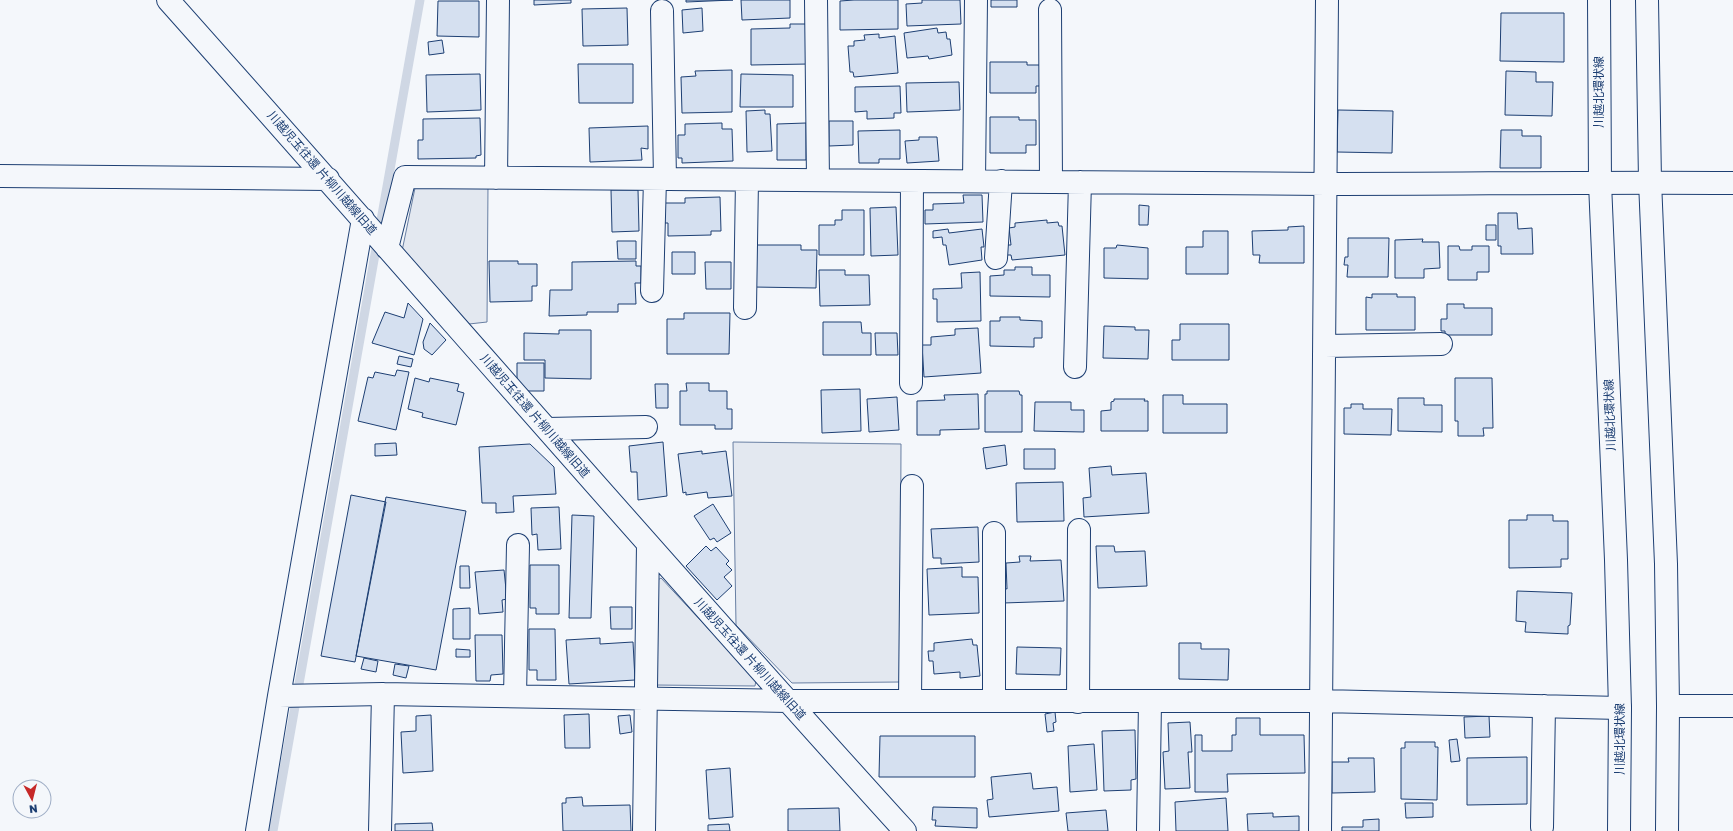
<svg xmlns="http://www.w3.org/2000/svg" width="1733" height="831" viewBox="0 0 1733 831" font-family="'Golos Text','Noto Sans JP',sans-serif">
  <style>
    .parking { fill: #e3e8f0; stroke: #687fa3 }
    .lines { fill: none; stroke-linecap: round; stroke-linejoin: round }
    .stream { stroke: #cfd7e4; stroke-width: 9 }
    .building { fill: #d5e0f0; stroke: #1d3f73 }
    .minor-casing { stroke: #1d3f73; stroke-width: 24 }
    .major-casing { stroke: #1d3f73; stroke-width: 24 }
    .minor { stroke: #f4f7fb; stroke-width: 22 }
    .major { stroke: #f4f7fb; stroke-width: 22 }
    .labels { text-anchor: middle; stroke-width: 3; stroke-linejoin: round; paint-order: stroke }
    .street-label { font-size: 12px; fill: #1d3f73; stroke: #f4f7fb }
  </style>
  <rect width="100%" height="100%" fill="#f4f7fb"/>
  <path class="parking" d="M 488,185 L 487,322 L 469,324 L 402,251 L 415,188 Z
    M 733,442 L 901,444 L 900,682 L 792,683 L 736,625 Z
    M 661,578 L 756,680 L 755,686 L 655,685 L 653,583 Z"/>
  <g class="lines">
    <path class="stream" d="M 273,831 L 420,0"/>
  </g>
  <path class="building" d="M 534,0 L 571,0 L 571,3 L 534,5 Z
    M 686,0 L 733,0 L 686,2 Z
    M 741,0 L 790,0 L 790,18 L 742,20 Z
    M 854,0 L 898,0 L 898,29 L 840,30 L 840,1 Z
    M 922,0 L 960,0 L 961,24 L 907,26 L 906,4 L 922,3 Z
    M 991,0 L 1017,0 L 1017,7 L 991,7 Z
    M 438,1 L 479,1 L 479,37 L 437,36 Z
    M 627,8 L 628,45 L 583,46 L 582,9 Z
    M 702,8 L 703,31 L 683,33 L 682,10 Z
    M 1501,13 L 1564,13 L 1564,62 L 1500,61 Z
    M 790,24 L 809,24 L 809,64 L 751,65 L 751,29 L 790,28 Z
    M 937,28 L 938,33 L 946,32 L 947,39 L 950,39 L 952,55 L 929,59 L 928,56 L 907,58 L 904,33 Z
    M 879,34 L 879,38 L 895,36 L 898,73 L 854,77 L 853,72 L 850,72 L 848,46 L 854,46 L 854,41 L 865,40 L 864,35 Z
    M 442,40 L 444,53 L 429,55 L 428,42 Z
    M 990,62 L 1027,62 L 1027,65 L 1041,65 L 1045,86 L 1036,86 L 1036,93 L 990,93 Z
    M 578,64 L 633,64 L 633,103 L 579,103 Z
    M 732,70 L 732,112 L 682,113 L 681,77 L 696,76 L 695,71 Z
    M 1506,71 L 1536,72 L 1536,82 L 1553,82 L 1552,116 L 1505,115 Z
    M 480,74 L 481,110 L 427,112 L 426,75 Z
    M 741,74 L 793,75 L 793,107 L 740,107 Z
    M 959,82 L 960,110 L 907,112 L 906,83 Z
    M 900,86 L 901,113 L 894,113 L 894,118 L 867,119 L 867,111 L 855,112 L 855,87 Z
    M 765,110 L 765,114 L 770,114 L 772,151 L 747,152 L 746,111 Z
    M 1338,110 L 1393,111 L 1392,153 L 1337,152 Z
    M 990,117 L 1019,117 L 1019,120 L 1036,120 L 1036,145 L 1026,145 L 1026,153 L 990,153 Z
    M 480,118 L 481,155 L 476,156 L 476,158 L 418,159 L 418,140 L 423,140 L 423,119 Z
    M 829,121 L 853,121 L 853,145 L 829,146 Z
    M 722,123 L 722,129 L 732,129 L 733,161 L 682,163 L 682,158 L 678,158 L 678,135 L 685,135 L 685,124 Z
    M 806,123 L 806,160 L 777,160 L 777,124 Z
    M 648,126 L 648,149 L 641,148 L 642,160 L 590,162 L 589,128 Z
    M 900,130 L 900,159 L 879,159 L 879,163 L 859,163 L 858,131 Z
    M 1501,130 L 1522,130 L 1522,136 L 1541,136 L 1541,168 L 1500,168 Z
    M 919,137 L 937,137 L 939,161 L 907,163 L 905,141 L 919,140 Z
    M 611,190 L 638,190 L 639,231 L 612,232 Z
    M 963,195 L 982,195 L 983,222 L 925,224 L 925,210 L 933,210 L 933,204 L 964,203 Z
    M 720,197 L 721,231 L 711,231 L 711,235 L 668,236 L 668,223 L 663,223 L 663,203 L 685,203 L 685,198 Z
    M 1139,205 L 1149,206 L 1148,225 L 1139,225 Z
    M 896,207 L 898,255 L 871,256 L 870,208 Z
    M 842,210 L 864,210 L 864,255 L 819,255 L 819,225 L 835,225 L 835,220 L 842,220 Z
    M 1498,213 L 1517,213 L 1518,229 L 1532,228 L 1533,254 L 1501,254 L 1501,246 L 1498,246 Z
    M 1047,220 L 1047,223 L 1058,222 L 1059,226 L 1062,226 L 1065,255 L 1012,260 L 1011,255 L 1006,255 L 1006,245 L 1011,245 L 1009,228 L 1015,227 L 1015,223 Z
    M 1486,225 L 1496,225 L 1496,240 L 1486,240 Z
    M 1304,226 L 1304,263 L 1259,263 L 1260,255 L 1253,255 L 1252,231 L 1288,230 L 1288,227 Z
    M 948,229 L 949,233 L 982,229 L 984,247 L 981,247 L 982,260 L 949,265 L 946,245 L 943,245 L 942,237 L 933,238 L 933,231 Z
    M 1203,231 L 1228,231 L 1228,274 L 1186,274 L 1186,247 L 1203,247 Z
    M 1348,238 L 1389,238 L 1388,277 L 1347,277 L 1348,265 L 1344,265 L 1345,257 L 1348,257 Z
    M 1423,239 L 1422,242 L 1439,242 L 1440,268 L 1424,269 L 1424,278 L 1395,278 L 1395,240 Z
    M 617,241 L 636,241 L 636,259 L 618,259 Z
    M 753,245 L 801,245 L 801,250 L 817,250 L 816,288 L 753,287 Z
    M 1117,245 L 1148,248 L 1148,279 L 1104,278 L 1104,248 L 1116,248 Z
    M 1448,246 L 1459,246 L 1460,250 L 1472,250 L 1472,246 L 1489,246 L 1489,272 L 1477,272 L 1477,280 L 1448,280 Z
    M 672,252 L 695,252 L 695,274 L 672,274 Z
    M 489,261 L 518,261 L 518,264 L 537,264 L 537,286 L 532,286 L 532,301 L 490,302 Z
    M 636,261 L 636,266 L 641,266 L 641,283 L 635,283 L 636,304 L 618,304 L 618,312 L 587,312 L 587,315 L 549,316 L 550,290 L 572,290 L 572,262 Z
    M 705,262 L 731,262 L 731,289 L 706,289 Z
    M 1015,267 L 1032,267 L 1032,275 L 1050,275 L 1050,297 L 990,296 L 990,276 L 1004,275 L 1004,270 L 1015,270 Z
    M 819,270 L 845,270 L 845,275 L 869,275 L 870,305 L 820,306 Z
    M 980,272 L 981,321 L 937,322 L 937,299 L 933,299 L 933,289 L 962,288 L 961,273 Z
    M 1372,294 L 1397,294 L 1397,297 L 1415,297 L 1415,330 L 1366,330 L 1366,297 L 1372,298 Z
    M 408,303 L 423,319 L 414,355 L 372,343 L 385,312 L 404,318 Z
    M 1447,304 L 1464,304 L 1464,308 L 1492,308 L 1492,335 L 1445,335 L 1445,331 L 1441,331 L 1441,319 L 1447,319 Z
    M 684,313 L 730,313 L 729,354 L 667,354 L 667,319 L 684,319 Z
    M 1000,317 L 1020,317 L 1020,320 L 1042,321 L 1042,338 L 1034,338 L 1034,347 L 990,346 L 990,321 L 1000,321 Z
    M 823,322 L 861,322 L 862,333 L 871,333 L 871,355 L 823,355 Z
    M 430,323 L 446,340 L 432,355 L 424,349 L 423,342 Z
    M 1180,324 L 1229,324 L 1229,360 L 1172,360 L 1172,340 L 1180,340 Z
    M 1104,326 L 1135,327 L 1135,330 L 1149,330 L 1148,359 L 1103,358 Z
    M 978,328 L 981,373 L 924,377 L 922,345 L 931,345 L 931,337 L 955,335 L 955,329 Z
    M 559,330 L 591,330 L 591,379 L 545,378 L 545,360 L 524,360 L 524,333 L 559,334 Z
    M 875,333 L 897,333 L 898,355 L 876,355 Z
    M 399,356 L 413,359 L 411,367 L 397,364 Z
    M 517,363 L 544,363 L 544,391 L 526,391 L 517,380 Z
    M 397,370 L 409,372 L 396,430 L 358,421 L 368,377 L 373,378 L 375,372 L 395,376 Z
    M 415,378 L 429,382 L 430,378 L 459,384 L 457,391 L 464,393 L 456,425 L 422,417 L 423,413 L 408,409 Z
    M 1455,378 L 1492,378 L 1493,428 L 1483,428 L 1484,436 L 1458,436 L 1458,421 L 1455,421 Z
    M 686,383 L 709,383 L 709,391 L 727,391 L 727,409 L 732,409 L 732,429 L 715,429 L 715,425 L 680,425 L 680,391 L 687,391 Z
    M 655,384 L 668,384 L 668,408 L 656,408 Z
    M 860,389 L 861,431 L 822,433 L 821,390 Z
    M 987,391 L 1019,391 L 1020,395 L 1022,395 L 1022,432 L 985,432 L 985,394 L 987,394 Z
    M 978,394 L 979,429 L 940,430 L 940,435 L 917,435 L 917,401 L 945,400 L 944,395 Z
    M 1163,395 L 1183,395 L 1183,404 L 1227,404 L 1227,433 L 1163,433 Z
    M 897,397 L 899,430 L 869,432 L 867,399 Z
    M 1398,398 L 1424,398 L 1424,405 L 1442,405 L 1442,432 L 1398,431 Z
    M 1114,399 L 1145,399 L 1144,401 L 1148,401 L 1148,431 L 1101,431 L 1101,411 L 1111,410 L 1111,402 L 1114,401 Z
    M 1035,402 L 1071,402 L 1071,410 L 1084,410 L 1084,432 L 1034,431 Z
    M 1351,404 L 1363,404 L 1363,409 L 1392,409 L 1391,435 L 1344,434 L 1344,408 L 1351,408 Z
    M 663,442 L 667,496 L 638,500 L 637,472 L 631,472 L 629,446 Z
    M 396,443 L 397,455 L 375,456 L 375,444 Z
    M 530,444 L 554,467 L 556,494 L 513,496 L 514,512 L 496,513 L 496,503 L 482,503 L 479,447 Z
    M 1005,445 L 1007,465 L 986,469 L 983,448 Z
    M 1024,449 L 1055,449 L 1055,469 L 1024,469 Z
    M 702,451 L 702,454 L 726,451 L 732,496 L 708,498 L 707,492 L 686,495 L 686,492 L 683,493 L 678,454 Z
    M 1111,466 L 1112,475 L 1146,473 L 1149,513 L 1084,517 L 1083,498 L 1091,497 L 1089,468 Z
    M 1063,482 L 1064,521 L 1017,522 L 1016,483 Z
    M 351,495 L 386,502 L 355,662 L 321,656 Z
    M 386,497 L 466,511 L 436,670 L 356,656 Z
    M 713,504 L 731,533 L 717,542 L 714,538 L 710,540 L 694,516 Z
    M 559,507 L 561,549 L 538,550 L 537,534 L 532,535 L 531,508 Z
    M 572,515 L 594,516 L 591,618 L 569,618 Z
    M 1527,515 L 1553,515 L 1553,521 L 1568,521 L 1568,559 L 1561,559 L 1561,567 L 1509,568 L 1509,520 L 1527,520 Z
    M 978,527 L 979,562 L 941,564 L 941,558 L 933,558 L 931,529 Z
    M 706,546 L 711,551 L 716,547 L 729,561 L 726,564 L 732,570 L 724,577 L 732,586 L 717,600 L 686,566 Z
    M 1096,546 L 1114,546 L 1115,552 L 1145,551 L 1147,586 L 1098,588 Z
    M 1019,556 L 1031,556 L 1030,561 L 1061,560 L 1064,601 L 1003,603 L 1003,588 L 1007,589 L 1006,563 L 1020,562 Z
    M 530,565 L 559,565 L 559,614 L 536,614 L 536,608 L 530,608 Z
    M 460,566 L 469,566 L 470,588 L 460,588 Z
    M 962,567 L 962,577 L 978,577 L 979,613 L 929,615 L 927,569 Z
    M 504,570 L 507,599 L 502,600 L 503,612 L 479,614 L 475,572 Z
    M 1517,591 L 1572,593 L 1570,625 L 1568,626 L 1568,634 L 1525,632 L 1526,622 L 1516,621 Z
    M 610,607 L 632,607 L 632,629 L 611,629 Z
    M 470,608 L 470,639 L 453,639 L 453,609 Z
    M 529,629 L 555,629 L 556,680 L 537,680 L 537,670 L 529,670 Z
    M 475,635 L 502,635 L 503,674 L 491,675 L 490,681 L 476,681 Z
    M 600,638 L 600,644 L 633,642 L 635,680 L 569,684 L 566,640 Z
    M 972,639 L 973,645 L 977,645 L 980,676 L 960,678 L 960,672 L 934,674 L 933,661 L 929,661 L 928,651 L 934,651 L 934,643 Z
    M 1179,643 L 1201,643 L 1201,649 L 1229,649 L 1228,680 L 1179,679 Z
    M 1017,647 L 1061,648 L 1060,675 L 1016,674 Z
    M 456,649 L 470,650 L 470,657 L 456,657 Z
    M 364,658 L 378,661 L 376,672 L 361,669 Z
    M 395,664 L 409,666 L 406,678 L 393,675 Z
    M 1055,712 L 1056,722 L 1053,723 L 1054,731 L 1047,732 L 1045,714 Z
    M 589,714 L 590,748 L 565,748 L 564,715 Z
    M 431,715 L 433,771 L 403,773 L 401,732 L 416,731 L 416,716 Z
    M 630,715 L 632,732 L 620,734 L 618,716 Z
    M 1489,716 L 1490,737 L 1465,738 L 1464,717 Z
    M 1236,718 L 1260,718 L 1260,735 L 1304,735 L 1305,773 L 1227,774 L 1228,792 L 1195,792 L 1195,735 L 1202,735 L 1202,751 L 1232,751 L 1232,735 L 1236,735 Z
    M 1190,722 L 1192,752 L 1188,752 L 1190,788 L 1165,789 L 1163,752 L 1169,751 L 1168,723 Z
    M 1135,730 L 1136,779 L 1131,780 L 1131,790 L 1104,791 L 1102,731 Z
    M 880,736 L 975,736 L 975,777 L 879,777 Z
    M 1457,739 L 1460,761 L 1451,762 L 1449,740 Z
    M 1405,742 L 1435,742 L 1435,747 L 1438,747 L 1437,800 L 1401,799 L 1401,748 L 1405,748 Z
    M 1094,744 L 1097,790 L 1070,792 L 1068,746 Z
    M 1527,757 L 1527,804 L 1467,805 L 1467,758 Z
    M 1348,758 L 1374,758 L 1375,792 L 1332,793 L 1332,762 L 1349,762 Z
    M 730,768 L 733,817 L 709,819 L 706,770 Z
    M 1031,773 L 1033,789 L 1057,787 L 1059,811 L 989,817 L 987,800 L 993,799 L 991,777 Z
    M 582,797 L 583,806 L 630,805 L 631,831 L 563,831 L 562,803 L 566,803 L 566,798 Z
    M 1226,798 L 1228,831 L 1176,831 L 1175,802 Z
    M 1405,803 L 1433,803 L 1433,817 L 1406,818 Z
    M 933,807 L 977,808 L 977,828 L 935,826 L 936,820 L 932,820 Z
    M 839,808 L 840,831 L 788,831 L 788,809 Z
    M 1106,810 L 1108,831 L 1068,831 L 1066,813 Z
    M 1273,813 L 1273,817 L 1299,816 L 1299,831 L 1248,831 L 1247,814 Z
    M 1379,819 L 1379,831 L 1342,831 L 1342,827 L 1363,827 L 1363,820 Z
    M 432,823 L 433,831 L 395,831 L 395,824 Z
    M 729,824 L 730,831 L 708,831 L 708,825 Z"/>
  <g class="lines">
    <defs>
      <path id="minor" d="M 168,0 C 414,276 656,557 905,831
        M 816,0 L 818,180
        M 1050,10 L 1051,182
        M 662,11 L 665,179
        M 0,176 L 328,179
        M 496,178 L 498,0
        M 974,181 L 976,0
        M 387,248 L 405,177 C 712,180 1019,183 1326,184 C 1462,184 1597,182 1733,183
        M 996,258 L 1001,181
        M 652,291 L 655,179
        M 745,308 L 747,180
        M 1325,346 L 1441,344
        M 1075,367 L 1080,182
        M 911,383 L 912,181
        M 547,429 L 646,427
        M 994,533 L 994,701
        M 279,696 L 383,694 L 787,701 L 1321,701 L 1620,708
        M 515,696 L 518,545
        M 910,701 L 912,486
        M 1078,702 L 1079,530
        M 1668,706 L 1733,706
        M 1542,827 L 1544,706
        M 257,831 L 279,696 L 363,219
        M 380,831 L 383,694
        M 644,831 L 648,544
        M 1148,831 L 1150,702
        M 1320,831 L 1327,0"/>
      <path id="major" d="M 1599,0 L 1600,183 L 1616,560 L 1620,708 L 1619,831
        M 1647,0 L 1650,181 L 1666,564 L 1668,706 L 1667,831"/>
    </defs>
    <use href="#minor" class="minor-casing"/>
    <use href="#major" class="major-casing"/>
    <use href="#minor" class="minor"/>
    <use href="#major" class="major"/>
  </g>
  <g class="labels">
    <g class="street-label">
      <text transform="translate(1599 92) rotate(-90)" y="4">川越北環状線</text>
      <text transform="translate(322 173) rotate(49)" y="4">川越児玉往還 片柳川越線旧道</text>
      <text transform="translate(1610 415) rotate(-92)" y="4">川越北環状線</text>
      <text transform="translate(535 416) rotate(49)" y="4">川越児玉往還 片柳川越線旧道</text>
      <text transform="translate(750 659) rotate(48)" y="4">川越児玉往還 片柳川越線旧道</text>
      <text transform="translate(1620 739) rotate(-90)" y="4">川越北環状線</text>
    </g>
  </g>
  <g transform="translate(32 799) rotate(173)"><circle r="19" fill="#f4f7fb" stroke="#9eadc5"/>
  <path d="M0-3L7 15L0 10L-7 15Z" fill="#c62828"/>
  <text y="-6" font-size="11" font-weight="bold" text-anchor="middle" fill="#1d3f73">N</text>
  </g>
</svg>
